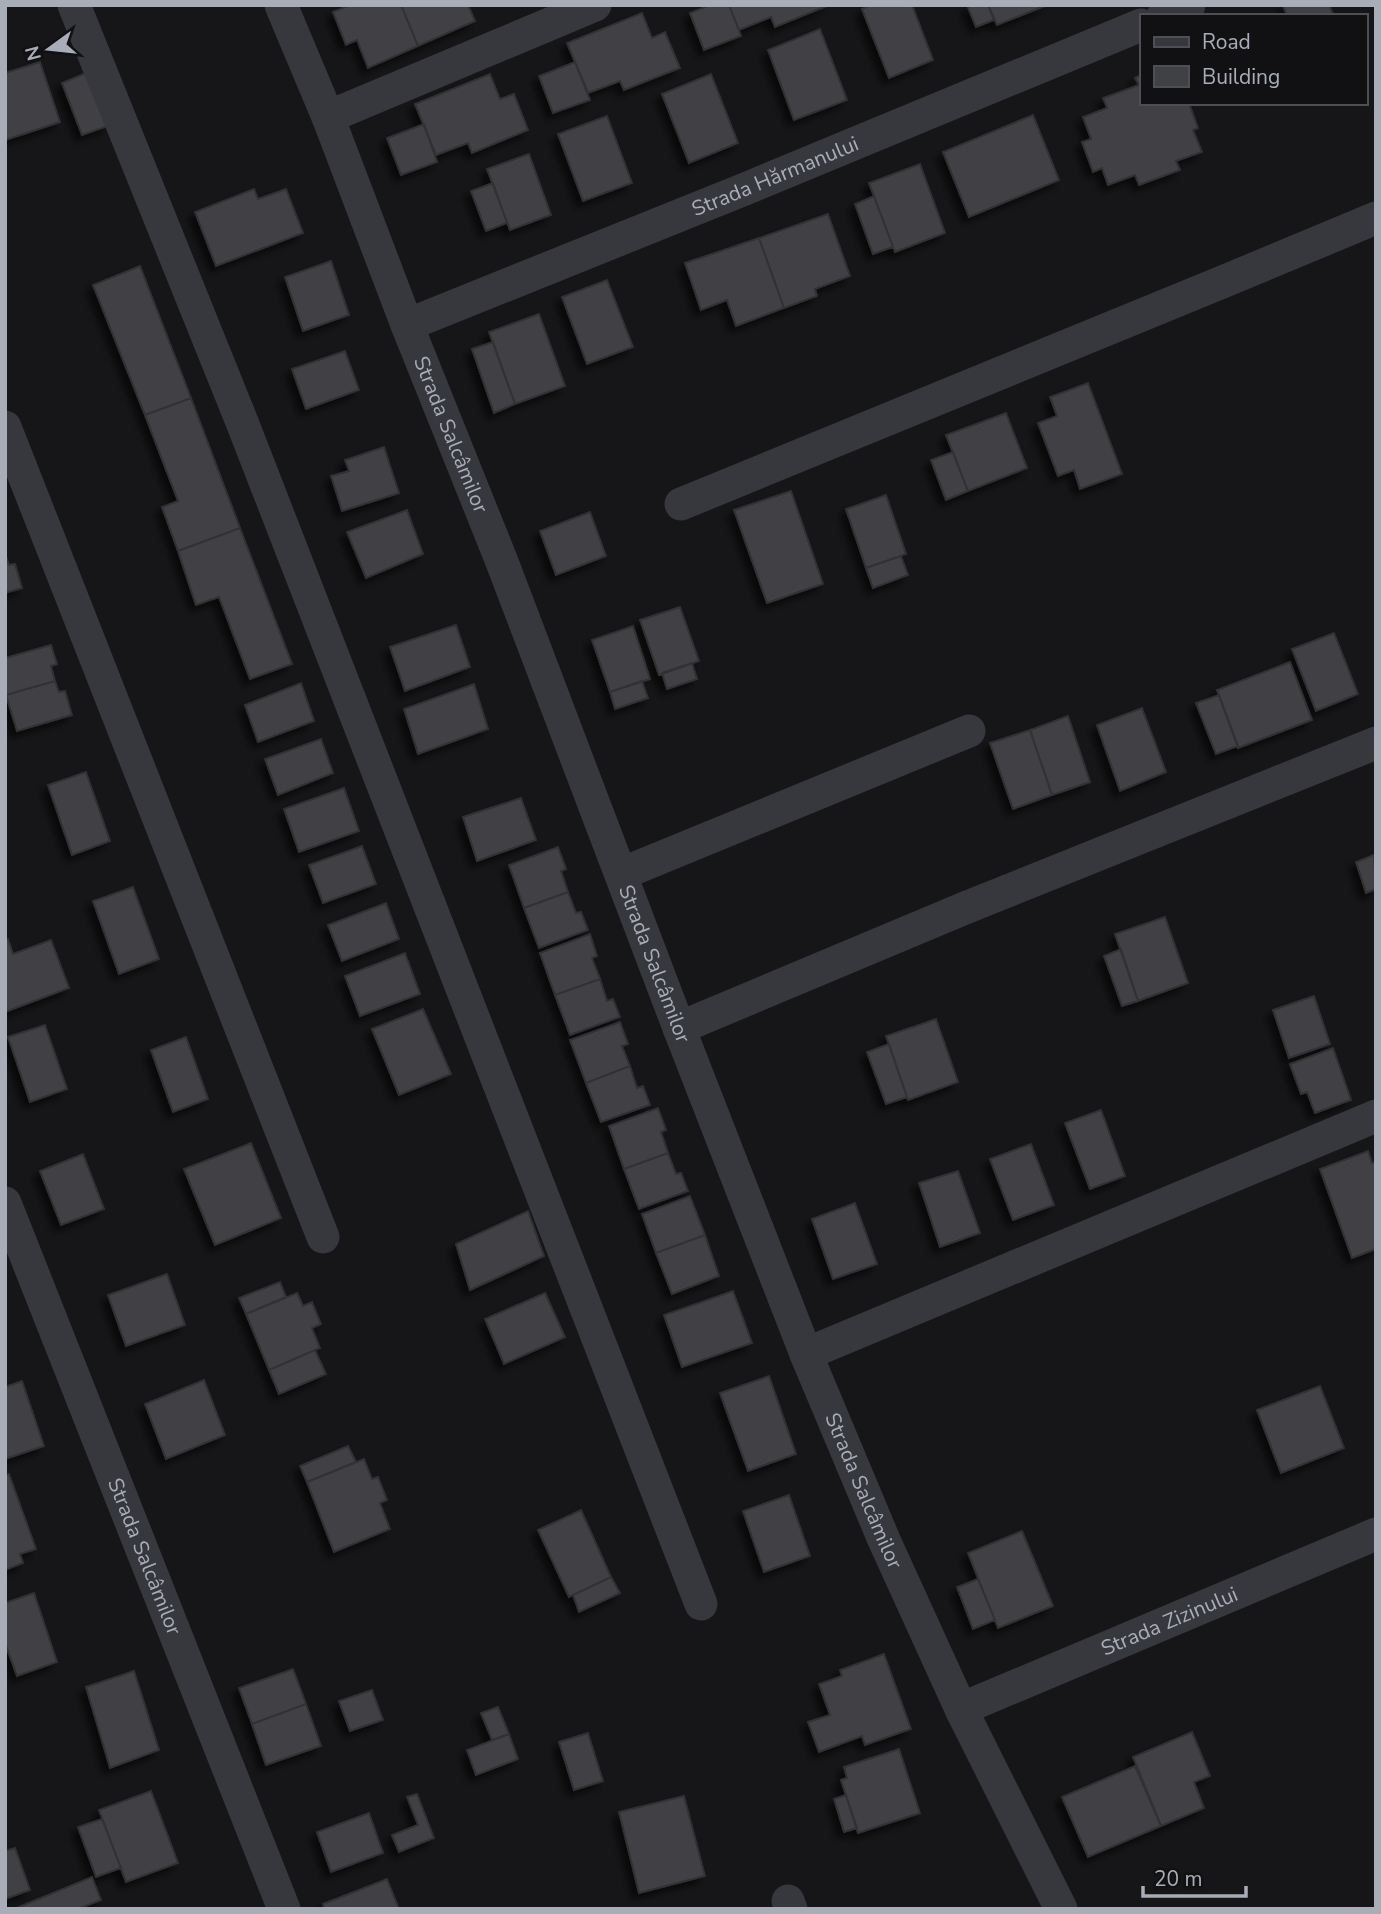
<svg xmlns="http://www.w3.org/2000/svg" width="1381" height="1914" viewBox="0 0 1381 1914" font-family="'Nunito Sans',sans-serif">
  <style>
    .building { fill: #404145; stroke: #303034; stroke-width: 2; filter: url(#shadow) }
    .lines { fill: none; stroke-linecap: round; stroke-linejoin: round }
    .street { stroke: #37383d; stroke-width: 33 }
    .labels { text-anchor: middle; stroke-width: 6; stroke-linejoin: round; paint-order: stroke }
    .street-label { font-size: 21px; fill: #a8adb8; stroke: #111113 }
  </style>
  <defs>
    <filter id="shadow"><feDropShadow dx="-6" dy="6" stdDeviation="3.5" flood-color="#0009"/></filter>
  </defs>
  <rect width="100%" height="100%" fill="#161618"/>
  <path class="building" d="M 350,5 L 401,5 L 418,46 L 368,68 L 357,40 L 346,45 L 333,12 Z
    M 401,5 L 468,5 L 475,21 L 418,46 Z
    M 710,5 L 729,5 L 741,36 L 704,50 L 690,13 Z
    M 729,5 L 829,5 L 775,27 L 771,17 L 739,30 Z
    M 871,5 L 912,5 L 933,60 L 889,78 L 862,9 Z
    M 967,5 L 988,5 L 994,20 L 976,27 Z
    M 988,5 L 1047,5 L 997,25 Z
    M 1283,5 L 1329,5 L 1334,16 L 1287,16 Z
    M 642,13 L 652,38 L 665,32 L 680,68 L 624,90 L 620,81 L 588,93 L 567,43 Z
    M 820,29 L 847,100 L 794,120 L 768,50 Z
    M 40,62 L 60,122 L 5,140 L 5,73 Z
    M 575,62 L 590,100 L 553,113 L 539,76 Z
    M 88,72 L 108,126 L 82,135 L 62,83 Z
    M 490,74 L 500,99 L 514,94 L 528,130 L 472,153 L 468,143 L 436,155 L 415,104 Z
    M 711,74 L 738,143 L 689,163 L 662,94 Z
    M 1141,75 L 1141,103 L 1189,103 L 1198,128 L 1193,130 L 1202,152 L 1176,161 L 1180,170 L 1139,185 L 1135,175 L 1108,185 L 1102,168 L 1093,172 L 1082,142 L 1091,139 L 1083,117 L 1107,108 L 1103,98 L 1139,85 L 1135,78 Z
    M 1033,115 L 1059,180 L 969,217 L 943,152 Z
    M 607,116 L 632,183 L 583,201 L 558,134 Z
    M 424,124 L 437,162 L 401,175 L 387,138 Z
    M 529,154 L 551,215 L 510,230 L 487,169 Z
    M 920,164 L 945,233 L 895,252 L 869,183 Z
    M 493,183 L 507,223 L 486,231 L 471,191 Z
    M 254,189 L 258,199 L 286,189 L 303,233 L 216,266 L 195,212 Z
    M 874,196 L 893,247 L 873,254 L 855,204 Z
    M 828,214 L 850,276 L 815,289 L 817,296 L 784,308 L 759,238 Z
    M 759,238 L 784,308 L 736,326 L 727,300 L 701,310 L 685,263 Z
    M 331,261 L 349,315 L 303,331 L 285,277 Z
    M 140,266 L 191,398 L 145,415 L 93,285 Z
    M 607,280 L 633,347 L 587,364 L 562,297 Z
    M 539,314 L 565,386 L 515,404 L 489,332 Z
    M 493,342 L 515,404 L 494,413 L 472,349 Z
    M 345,351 L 359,390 L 306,409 L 292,369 Z
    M 1088,383 L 1122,474 L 1080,489 L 1074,470 L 1058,476 L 1038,423 L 1057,416 L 1050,397 Z
    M 191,398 L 240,528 L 178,551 L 162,507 L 178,501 L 145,415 Z
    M 1006,413 L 1027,468 L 968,491 L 946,435 Z
    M 384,447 L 399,493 L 342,511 L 331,476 L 349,471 L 345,460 Z
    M 953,452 L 968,491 L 946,500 L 931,460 Z
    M 791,491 L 823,584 L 767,603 L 734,510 Z
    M 886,495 L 906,554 L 866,568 L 846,509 Z
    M 407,510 L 423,554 L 366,578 L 347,532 Z
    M 590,512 L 606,556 L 556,575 L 540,531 Z
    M 240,528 L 292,664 L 250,679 L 219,597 L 196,605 L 178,551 Z
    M 5,554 L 9,565 L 15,564 L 22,588 L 5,593 Z
    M 901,556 L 908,575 L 873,588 L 866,568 Z
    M 680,607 L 699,661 L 659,675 L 640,620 Z
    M 456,625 L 470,667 L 405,691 L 390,647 Z
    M 633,626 L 650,679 L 610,692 L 592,640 Z
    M 1334,633 L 1358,694 L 1316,711 L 1292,649 Z
    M 51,645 L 57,664 L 51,666 L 55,681 L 6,695 L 5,658 Z
    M 1290,662 L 1312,720 L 1238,748 L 1217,690 Z
    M 692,663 L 697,679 L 667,689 L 662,673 Z
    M 55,681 L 59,692 L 65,691 L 72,715 L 17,731 L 6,695 Z
    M 642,681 L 648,698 L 615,709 L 610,692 Z
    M 301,683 L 314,721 L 258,742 L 245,705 Z
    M 474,684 L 488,729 L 418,754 L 404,709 Z
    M 1219,695 L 1238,746 L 1216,754 L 1196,703 Z
    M 1142,708 L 1166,772 L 1120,791 L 1097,725 Z
    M 1068,716 L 1090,782 L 1052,795 L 1030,730 Z
    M 1030,730 L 1052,795 L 1013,809 L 990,743 Z
    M 321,739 L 333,773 L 278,795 L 265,759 Z
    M 86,772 L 110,841 L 72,855 L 48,785 Z
    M 344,788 L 359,831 L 299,852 L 284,809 Z
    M 521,798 L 536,840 L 477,861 L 463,817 Z
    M 362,846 L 376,884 L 323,903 L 309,865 Z
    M 558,847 L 566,869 L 561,871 L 568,892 L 524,908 L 509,865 Z
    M 1374,855 L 1376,889 L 1366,893 L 1356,862 Z
    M 133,887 L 159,959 L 119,974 L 93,901 Z
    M 568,892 L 576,913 L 581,912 L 588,930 L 539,948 L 524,908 Z
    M 386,903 L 399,939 L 342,961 L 328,925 Z
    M 1165,917 L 1188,983 L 1138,1001 L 1115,934 Z
    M 590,934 L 597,956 L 592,958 L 600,979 L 555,995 L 540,953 Z
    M 8,939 L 13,954 L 51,940 L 69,988 L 5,1012 L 5,940 Z
    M 1121,949 L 1138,1001 L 1122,1006 L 1104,956 Z
    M 405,953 L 420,994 L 360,1016 L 345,976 Z
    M 600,979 L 607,1001 L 613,999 L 620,1017 L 570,1035 L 555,995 Z
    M 1314,996 L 1330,1044 L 1289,1058 L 1273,1010 Z
    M 423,1009 L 451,1074 L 399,1095 L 372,1029 Z
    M 936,1019 L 958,1082 L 908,1100 L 886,1036 Z
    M 620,1022 L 628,1044 L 622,1046 L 630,1066 L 586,1083 L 570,1040 Z
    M 45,1025 L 67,1089 L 30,1102 L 8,1037 Z
    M 186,1037 L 208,1099 L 173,1112 L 151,1050 Z
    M 889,1044 L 907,1097 L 886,1104 L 867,1052 Z
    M 1333,1048 L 1351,1100 L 1315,1113 L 1307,1092 L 1301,1094 L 1290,1064 Z
    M 630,1066 L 637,1088 L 643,1086 L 650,1105 L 601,1122 L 586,1083 Z
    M 658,1108 L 666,1130 L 661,1132 L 668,1153 L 624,1169 L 609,1126 Z
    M 1101,1110 L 1125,1176 L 1090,1189 L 1065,1123 Z
    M 251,1143 L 281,1218 L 215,1245 L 184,1169 Z
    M 1031,1144 L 1054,1205 L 1013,1220 L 990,1159 Z
    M 1368,1151 L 1372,1163 L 1376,1162 L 1376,1249 L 1352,1258 L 1320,1169 Z
    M 668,1153 L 676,1174 L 681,1173 L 688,1191 L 639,1209 L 624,1169 Z
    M 83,1154 L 104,1209 L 61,1225 L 40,1171 Z
    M 958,1171 L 980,1233 L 940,1247 L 919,1183 Z
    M 690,1196 L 705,1235 L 656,1253 L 642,1214 Z
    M 855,1203 L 877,1264 L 833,1279 L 812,1219 Z
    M 528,1211 L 544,1256 L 470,1290 L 456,1244 Z
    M 705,1235 L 719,1276 L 672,1294 L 656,1253 Z
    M 167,1274 L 185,1325 L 126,1346 L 108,1295 Z
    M 280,1282 L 286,1297 L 246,1314 L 239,1298 Z
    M 733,1291 L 752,1343 L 682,1367 L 664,1315 Z
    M 297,1293 L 303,1306 L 312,1302 L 321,1324 L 312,1328 L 320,1348 L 269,1370 L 246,1314 Z
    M 545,1293 L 565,1337 L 504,1364 L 485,1319 Z
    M 315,1350 L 326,1374 L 279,1394 L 269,1370 Z
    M 769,1376 L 796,1454 L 748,1471 L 720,1393 Z
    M 204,1380 L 225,1435 L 166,1459 L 145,1404 Z
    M 22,1381 L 44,1446 L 5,1459 L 5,1387 Z
    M 1320,1386 L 1344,1448 L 1281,1473 L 1257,1410 Z
    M 348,1446 L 356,1462 L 307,1482 L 300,1466 Z
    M 364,1459 L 372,1479 L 378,1477 L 387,1500 L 380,1503 L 390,1529 L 334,1552 L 307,1482 Z
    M 9,1474 L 36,1549 L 20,1554 L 23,1563 L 5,1570 L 5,1475 Z
    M 789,1495 L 810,1556 L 764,1572 L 743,1511 Z
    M 581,1510 L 611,1577 L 569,1597 L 538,1530 Z
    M 1022,1531 L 1053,1606 L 998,1628 L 968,1553 Z
    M 611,1577 L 620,1593 L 579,1612 L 573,1595 Z
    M 978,1579 L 995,1620 L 973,1629 L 957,1587 Z
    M 34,1593 L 57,1662 L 17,1676 L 5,1643 L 5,1603 Z
    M 884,1654 L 911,1729 L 865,1745 L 862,1736 L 819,1752 L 808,1722 L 830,1715 L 819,1684 L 842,1676 L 840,1670 Z
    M 293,1669 L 306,1704 L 252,1724 L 239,1688 Z
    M 134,1671 L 159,1750 L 110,1768 L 86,1687 Z
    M 372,1690 L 383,1720 L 350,1731 L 339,1701 Z
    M 306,1704 L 321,1746 L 266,1765 L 252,1724 Z
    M 498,1707 L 509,1734 L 492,1740 L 481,1713 Z
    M 1192,1732 L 1210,1776 L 1194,1782 L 1204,1808 L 1161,1826 L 1133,1757 Z
    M 588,1733 L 603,1781 L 574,1790 L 559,1742 Z
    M 509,1734 L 518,1759 L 476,1775 L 467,1750 Z
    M 899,1749 L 920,1813 L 858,1833 L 841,1780 L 847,1778 L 844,1767 Z
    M 1135,1766 L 1161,1826 L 1088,1857 L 1062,1797 Z
    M 151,1791 L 178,1863 L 126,1882 L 99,1810 Z
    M 417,1794 L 434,1838 L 399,1852 L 392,1835 L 418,1825 L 407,1797 Z
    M 846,1795 L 857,1828 L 844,1832 L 834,1799 Z
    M 684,1796 L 705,1876 L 639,1893 L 619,1812 Z
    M 369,1813 L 383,1853 L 331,1872 L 317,1832 Z
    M 102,1819 L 121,1868 L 96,1877 L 78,1827 Z
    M 15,1848 L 30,1890 L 5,1899 L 5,1851 Z
    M 92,1877 L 101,1900 L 78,1909 L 14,1909 Z
    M 387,1879 L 399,1909 L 324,1909 L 323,1904 Z"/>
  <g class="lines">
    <g class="street">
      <path d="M 74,5 L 242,422 L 701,1604"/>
      <path id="s1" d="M 281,5 L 328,117 L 407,325 L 502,562 L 679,1028 L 806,1354 L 884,1540 L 961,1709 L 1061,1909"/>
      <path d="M 1163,16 L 1189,5"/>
      <path d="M 328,117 L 595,5"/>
      <path id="s2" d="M 407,325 L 745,189 L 1141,25"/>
      <path d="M 5,427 L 323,1237"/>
      <path d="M 681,504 L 1220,283 L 1376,218"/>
      <path d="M 621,874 L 969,731"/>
      <path d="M 679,1028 L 965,908 L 1376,743"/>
      <path id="s3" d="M 5,1203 L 284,1909"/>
      <path d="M 806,1354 L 1376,1116"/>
      <path id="s4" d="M 961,1709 L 1376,1534"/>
      <path d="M 788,1901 L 791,1909"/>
    </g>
  </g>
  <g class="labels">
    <g class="street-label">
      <text dy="7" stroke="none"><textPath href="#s2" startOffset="397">Strada Hărmanului</textPath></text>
      <text dy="7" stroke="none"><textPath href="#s1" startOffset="462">Strada Salcâmilor</textPath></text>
      <text dy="7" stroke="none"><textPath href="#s1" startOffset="1029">Strada Salcâmilor</textPath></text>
      <text dy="7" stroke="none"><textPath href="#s1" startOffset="1596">Strada Salcâmilor</textPath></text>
      <text dy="7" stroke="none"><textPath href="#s3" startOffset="380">Strada Salcâmilor</textPath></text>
      <text dy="7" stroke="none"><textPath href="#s4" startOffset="226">Strada Zizinului</textPath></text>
    </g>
  </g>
  <rect width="1381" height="1914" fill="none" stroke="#a8adb8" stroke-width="14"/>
  <rect x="1140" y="14" width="228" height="91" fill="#111113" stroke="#4d4f55" stroke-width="2"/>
  <rect x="1154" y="37" width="35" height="10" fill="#37383d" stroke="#4d4f55" stroke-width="2"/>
  <text x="1202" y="49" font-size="21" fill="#a8adb8">Road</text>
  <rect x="1154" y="66" width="35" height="21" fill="#404145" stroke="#4d4f55" stroke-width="2"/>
  <text x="1202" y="84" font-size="21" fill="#a8adb8">Building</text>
  <g transform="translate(49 49) rotate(255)" stroke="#111113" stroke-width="5" paint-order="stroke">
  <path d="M0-5L12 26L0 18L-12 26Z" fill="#a8adb8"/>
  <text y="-10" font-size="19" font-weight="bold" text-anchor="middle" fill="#a8adb8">N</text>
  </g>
  <path d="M1143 1886v10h103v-10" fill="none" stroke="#a8adb8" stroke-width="3.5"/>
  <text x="1154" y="1886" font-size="21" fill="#a8adb8" stroke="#111113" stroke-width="5" paint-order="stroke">20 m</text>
</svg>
